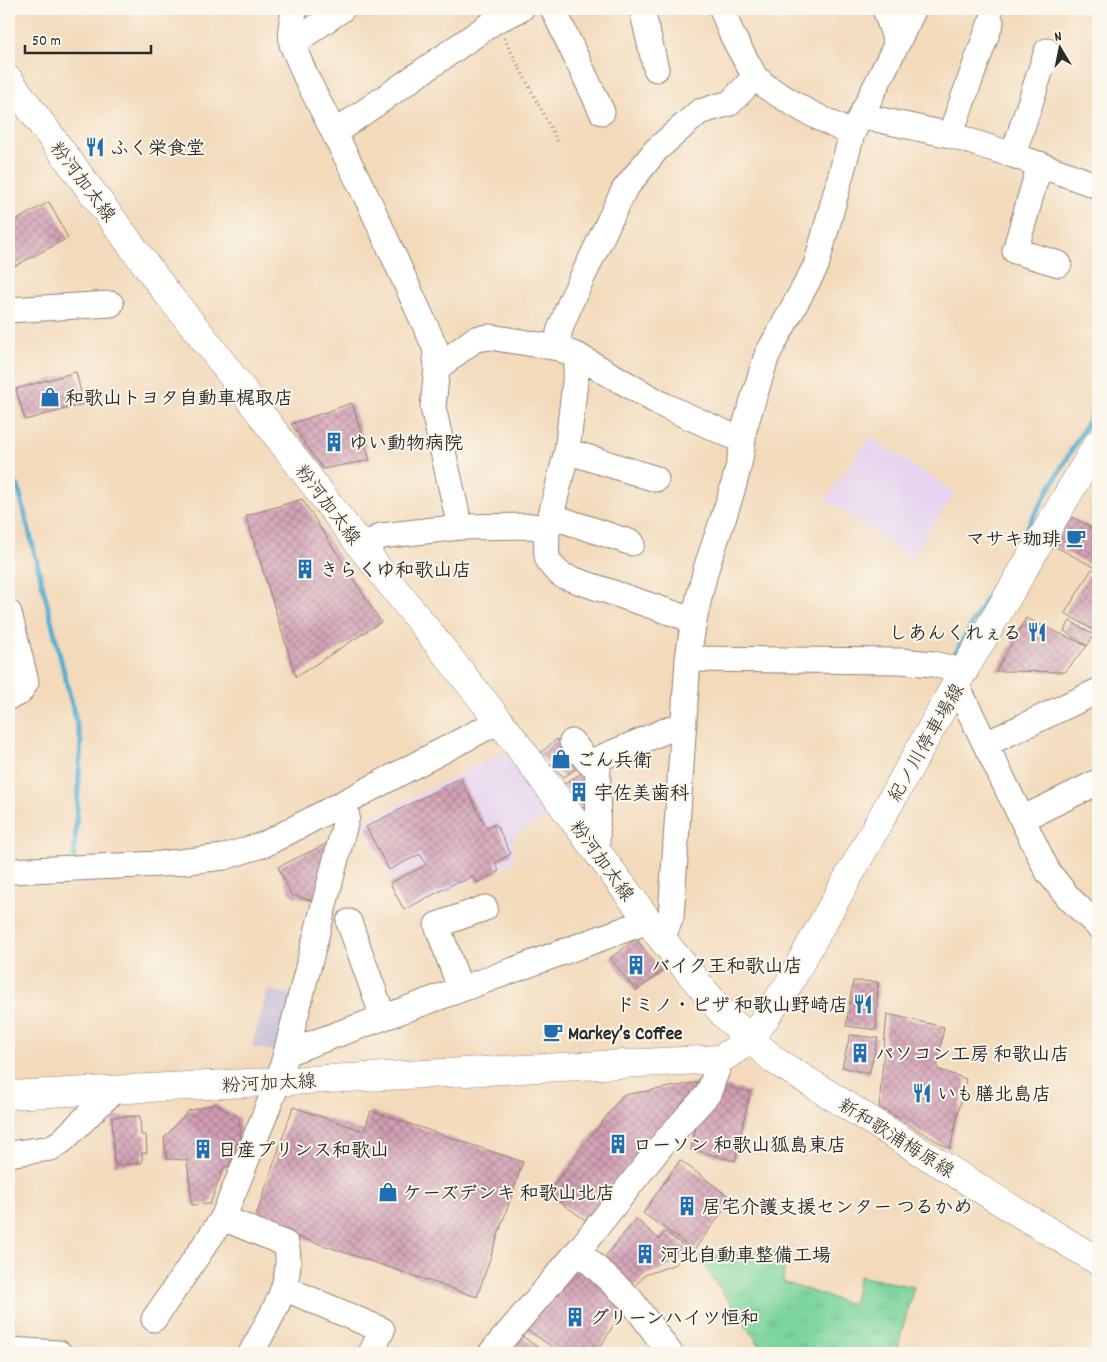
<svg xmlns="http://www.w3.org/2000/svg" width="1107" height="1362" viewBox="0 0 1107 1362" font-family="Dekko,'Klee One',sans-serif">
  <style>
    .built { fill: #e6d3f0 }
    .industrial { fill: #c8c0d8 }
    .grass { fill: url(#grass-tufts); stroke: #528063 }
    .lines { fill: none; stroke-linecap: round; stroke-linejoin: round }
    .stream { stroke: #53afd1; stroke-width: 5 }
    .building { fill: url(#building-cross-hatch) }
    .minor-casing { stroke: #8f8273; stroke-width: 27 }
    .major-casing { stroke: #8f8273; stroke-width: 29 }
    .path { stroke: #8f8273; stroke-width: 3; stroke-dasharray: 1 4; stroke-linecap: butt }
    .minor { stroke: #fff; stroke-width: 25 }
    .major { stroke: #fff; stroke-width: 28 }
    .labels { text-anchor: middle; stroke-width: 4; stroke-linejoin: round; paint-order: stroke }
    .poi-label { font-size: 19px; font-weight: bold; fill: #2b2b2b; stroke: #fbf7ec; text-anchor: start }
    .street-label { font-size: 19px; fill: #2b2b2b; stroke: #fbf7ec }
  </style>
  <defs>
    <pattern id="grass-tufts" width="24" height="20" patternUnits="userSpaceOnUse" patternTransform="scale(1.25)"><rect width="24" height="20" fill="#7ad49b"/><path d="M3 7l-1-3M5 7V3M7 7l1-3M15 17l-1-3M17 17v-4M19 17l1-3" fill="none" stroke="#6ab686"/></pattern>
    <pattern id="building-cross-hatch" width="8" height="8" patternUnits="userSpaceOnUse" patternTransform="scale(1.25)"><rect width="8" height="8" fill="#d29eb4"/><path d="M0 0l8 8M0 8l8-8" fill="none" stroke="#ab8193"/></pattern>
  </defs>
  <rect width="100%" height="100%" fill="#fbf7ec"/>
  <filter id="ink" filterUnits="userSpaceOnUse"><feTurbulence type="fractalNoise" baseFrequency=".02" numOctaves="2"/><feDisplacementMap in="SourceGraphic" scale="10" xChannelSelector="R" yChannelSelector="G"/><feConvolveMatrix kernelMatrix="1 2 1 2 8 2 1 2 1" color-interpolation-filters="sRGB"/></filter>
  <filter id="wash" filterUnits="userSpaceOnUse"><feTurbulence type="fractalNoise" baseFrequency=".0096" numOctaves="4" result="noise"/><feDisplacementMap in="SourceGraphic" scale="20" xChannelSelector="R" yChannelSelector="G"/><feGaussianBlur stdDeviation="1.12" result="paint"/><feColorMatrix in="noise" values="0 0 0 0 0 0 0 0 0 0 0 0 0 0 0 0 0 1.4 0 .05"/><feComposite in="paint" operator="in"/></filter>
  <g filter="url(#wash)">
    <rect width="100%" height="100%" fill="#f3dabb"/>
    <path class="built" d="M 870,437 L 955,493 L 910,559 L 826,499 Z
      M 504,752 L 548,814 L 513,838 L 514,862 L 408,910 L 361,823 Z"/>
    <path class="industrial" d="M 268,990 L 293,995 L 279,1052 L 252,1047 Z"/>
    <path class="grass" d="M 785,1250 L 783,1282 L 853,1305 L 859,1276 L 914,1287 L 896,1353 L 765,1353 L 698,1257 Z"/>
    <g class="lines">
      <path class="stream" d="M 9,479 L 18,486 L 81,741 L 74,856
        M 953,657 L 1098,404"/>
    </g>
    <g id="blocks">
      <path class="building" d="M 49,202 L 68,238 L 15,266 L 9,252 L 9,224 Z
        M 76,372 L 84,404 L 25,420 L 16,389 Z
        M 352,403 L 370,460 L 323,469 L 291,424 Z
        M 302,499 L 381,622 L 296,677 L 246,516 Z
        M 1066,514 L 1098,531 L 1098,569 L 1050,544 Z
        M 1092,569 L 1098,572 L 1098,633 L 1065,613 Z
        M 1026,618 L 1087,646 L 1064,631 L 1070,621 L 1094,635 L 1087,646 L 1065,672 L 996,671 Z
        M 557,739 L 583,764 L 564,777 L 539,754 Z
        M 585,771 L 591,800 L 581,809 L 564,784 Z
        M 460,778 L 487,828 L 496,824 L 511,854 L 495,863 L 499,871 L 477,883 L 473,876 L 459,883 L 459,881 L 404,910 L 390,883 L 426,865 L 420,854 L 389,870 L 366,827 Z
        M 332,841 L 317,902 L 291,895 L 278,867 Z
        M 636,939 L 662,972 L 636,991 L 610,958 Z
        M 853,981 L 878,982 L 876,1030 L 846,1026 Z
        M 887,1014 L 944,1027 L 937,1069 L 966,1079 L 950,1149 L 879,1107 Z
        M 850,1035 L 878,1038 L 869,1074 L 842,1067 Z
        M 701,1082 L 588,1222 L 547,1193 L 623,1095 Z
        M 724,1086 L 750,1092 L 735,1161 L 691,1149 L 699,1114 Z
        M 215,1104 L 239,1118 L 243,1164 L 224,1167 L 210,1204 L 192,1205 L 187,1160 L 167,1159 L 164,1138 L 188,1111 Z
        M 293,1107 L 364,1131 L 371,1111 L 523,1162 L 477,1297 L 254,1222 Z
        M 140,1116 L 141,1135 L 146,1135 L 147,1153 L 142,1153 L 142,1163 L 114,1165 L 112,1117 Z
        M 680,1160 L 732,1199 L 694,1250 L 643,1213 Z
        M 636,1219 L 659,1239 L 665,1232 L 688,1249 L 676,1264 L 645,1275 L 634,1287 L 603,1259 Z
        M 578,1261 L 624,1307 L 597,1353 L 561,1353 L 523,1327 Z
        M 517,1332 L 545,1353 L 500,1353 Z"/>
    </g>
  </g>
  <g filter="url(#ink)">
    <use href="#blocks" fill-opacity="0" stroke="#8f8273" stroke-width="1"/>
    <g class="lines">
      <defs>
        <path id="minor" d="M 295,9 L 291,27 L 292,44 L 306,77 L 370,204 L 435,347 L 437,368 L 433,407 L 460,527
          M 553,9 L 602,112
          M 642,9 L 656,69
          M 722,9 L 732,35 L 755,77 L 768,88 L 804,110 L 852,134
          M 885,9 L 897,44
          M 292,44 L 342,9
          M 862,116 L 950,135 L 1013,155 L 1098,186
          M 334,133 L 495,21 L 521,9
          M 950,135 L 991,22
          M 1013,155 L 1047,51
          M 1040,164 L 1015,251 L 1059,264
          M 9,310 L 111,304
          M 558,348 L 559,332 L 571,301 L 624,190 L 656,150 L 699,112 L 730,103 L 755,77
          M 437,368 L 475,339 L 490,337 L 558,348 L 578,356 L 663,405 L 743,441
          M 567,451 L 656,479
          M 551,516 L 632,543
          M 547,531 L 567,451 L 578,356
          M 362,548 L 381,536 L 460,527 L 533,526 L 547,531 C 547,554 542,561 563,576 L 693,620
          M 9,613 L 26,682 L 19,693 L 9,697
          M 688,659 L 900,661 L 933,664 L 965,672
          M 956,684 L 1048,872 L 1069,898 L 1098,926
          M 572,742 L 588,762 L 598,759
          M 986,744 L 1098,691
          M 1022,819 L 1098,782
          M 597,851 L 598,759 L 672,728 L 683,728
          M 9,871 L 161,864 L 224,857 L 265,844 L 499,721
          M 349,922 L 383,1017
          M 662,939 L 671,917 L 688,659 C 692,628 698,599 706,569 C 720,524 741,477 744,429 L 767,355 L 816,266 L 852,134 L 914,9
          M 460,988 L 437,925 L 485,908
          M 286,1053 L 347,816 L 344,803
          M 9,1154 L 51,1148 L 62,1141 L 113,1091
          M 223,1218 L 286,1244 C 296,1282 268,1321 251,1353
          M 578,1251 L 631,1300 L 670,1353
          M 284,1288 L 382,1330 L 371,1353
          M 154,1319 L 223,1218 L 278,1082 L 286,1053 L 648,921
          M 9,1350 L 59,1353
          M 491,1353 L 578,1251 L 665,1141 L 708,1094 L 721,1059"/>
        <path id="major" d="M 9,80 L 169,296 L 202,336 L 362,548 L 508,732 L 662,939 L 725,1016 L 774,1060 L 1022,1215 L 1098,1261
          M 9,1095 L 721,1059 L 750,1040 L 788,985 L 956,684 L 1098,443"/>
      </defs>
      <use href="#minor" class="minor-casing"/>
      <use href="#major" class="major-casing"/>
      <path class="path" d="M 504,38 L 559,144"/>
      <use href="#minor" class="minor"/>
      <use href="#major" class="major"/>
    </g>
  </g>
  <defs>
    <symbol id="restaurant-bare" viewBox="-9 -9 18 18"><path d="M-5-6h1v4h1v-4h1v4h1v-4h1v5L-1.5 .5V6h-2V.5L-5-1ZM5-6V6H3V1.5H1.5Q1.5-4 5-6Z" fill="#1f6fb2" stroke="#fbf7ec" stroke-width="2.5" paint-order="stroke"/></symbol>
    <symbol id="shop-bare" viewBox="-9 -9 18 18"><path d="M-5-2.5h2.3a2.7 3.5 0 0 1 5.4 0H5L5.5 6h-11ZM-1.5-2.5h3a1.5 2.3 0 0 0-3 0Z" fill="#1f6fb2" stroke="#fbf7ec" stroke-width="2.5" paint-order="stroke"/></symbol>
    <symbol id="building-bare" viewBox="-9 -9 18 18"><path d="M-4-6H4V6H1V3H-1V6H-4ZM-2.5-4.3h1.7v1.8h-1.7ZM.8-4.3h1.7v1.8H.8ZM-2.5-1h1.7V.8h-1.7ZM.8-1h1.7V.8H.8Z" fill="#1f6fb2" stroke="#fbf7ec" stroke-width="2.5" paint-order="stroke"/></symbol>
    <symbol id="cafe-bare" viewBox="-9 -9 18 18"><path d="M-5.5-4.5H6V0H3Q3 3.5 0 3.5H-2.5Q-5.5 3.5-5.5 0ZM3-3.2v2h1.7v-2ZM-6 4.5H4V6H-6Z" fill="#1f6fb2" stroke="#fbf7ec" stroke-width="2.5" paint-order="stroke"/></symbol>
  </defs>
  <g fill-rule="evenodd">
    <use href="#restaurant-bare" x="81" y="133" width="28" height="28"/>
    <use href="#shop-bare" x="36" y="383" width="28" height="28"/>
    <use href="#building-bare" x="320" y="428" width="28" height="28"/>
    <use href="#cafe-bare" x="1062" y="524" width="28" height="28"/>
    <use href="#building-bare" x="291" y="555" width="28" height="28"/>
    <use href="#restaurant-bare" x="1023" y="618" width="28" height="28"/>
    <use href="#shop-bare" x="547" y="745" width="28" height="28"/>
    <use href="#building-bare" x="565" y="778" width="28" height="28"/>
    <use href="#building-bare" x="622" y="951" width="28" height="28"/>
    <use href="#restaurant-bare" x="849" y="990" width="28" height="28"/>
    <use href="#cafe-bare" x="539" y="1018" width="28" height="28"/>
    <use href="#building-bare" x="846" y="1039" width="28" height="28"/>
    <use href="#restaurant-bare" x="908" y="1079" width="28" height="28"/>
    <use href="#building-bare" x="604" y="1130" width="28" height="28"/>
    <use href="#building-bare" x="189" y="1135" width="28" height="28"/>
    <use href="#shop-bare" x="374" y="1178" width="28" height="28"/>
    <use href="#building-bare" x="673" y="1192" width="28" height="28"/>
    <use href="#building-bare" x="631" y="1240" width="28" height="28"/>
    <use href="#building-bare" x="561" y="1303" width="28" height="28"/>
  </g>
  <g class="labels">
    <g class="poi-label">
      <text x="110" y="154">ふく栄食堂</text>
      <text x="65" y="404">和歌山トヨタ自動車梶取店</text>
      <text x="349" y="449">ゆい動物病院</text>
      <text x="1061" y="545" text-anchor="end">マサキ珈琲</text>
      <text x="320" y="576">きらくゆ和歌山店</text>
      <text x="1022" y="639" text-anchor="end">しあんくれぇる</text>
      <text x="576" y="766">ごん兵衛</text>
      <text x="594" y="799">宇佐美歯科</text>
      <text x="651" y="972">バイク王和歌山店</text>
      <text x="848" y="1011" text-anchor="end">ドミノ・ピザ 和歌山野崎店</text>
      <text x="568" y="1039">Markey’s Coffee</text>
      <text x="875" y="1060">パソコン工房 和歌山店</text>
      <text x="937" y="1100">いも膳北島店</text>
      <text x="633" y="1151">ローソン 和歌山狐島東店</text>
      <text x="218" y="1156">日産プリンス和歌山</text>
      <text x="403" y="1199">ケーズデンキ 和歌山北店</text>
      <text x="702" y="1213">居宅介護支援センター つるかめ</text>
      <text x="660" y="1261">河北自動車整備工場</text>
      <text x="590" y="1324">グリーンハイツ恒和</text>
    </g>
    <g class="street-label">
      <text transform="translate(84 181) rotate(53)" y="7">粉河加太線</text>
      <text transform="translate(329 504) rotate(53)" y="7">粉河加太線</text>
      <text transform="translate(925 742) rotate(-60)" y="7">紀ノ川停車場線</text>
      <text transform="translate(603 860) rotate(54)" y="7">粉河加太線</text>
      <text transform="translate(269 1082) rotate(-3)" y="7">粉河加太線</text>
      <text transform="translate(897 1137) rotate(32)" y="7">新和歌浦梅原線</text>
    </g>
  </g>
  <rect width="1107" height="1362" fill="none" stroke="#fbf7ec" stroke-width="30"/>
  <g transform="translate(1060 48) rotate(350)" stroke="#fbf7ec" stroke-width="4" paint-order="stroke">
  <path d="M0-4L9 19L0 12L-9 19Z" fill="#2b2b2b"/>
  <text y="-8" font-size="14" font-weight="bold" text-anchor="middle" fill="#2b2b2b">N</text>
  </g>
  <path d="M25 45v8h126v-8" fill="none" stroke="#2b2b2b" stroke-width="2.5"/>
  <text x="32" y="45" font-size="15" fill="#2b2b2b" stroke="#fbf7ec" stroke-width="4" paint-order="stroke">50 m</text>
</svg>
